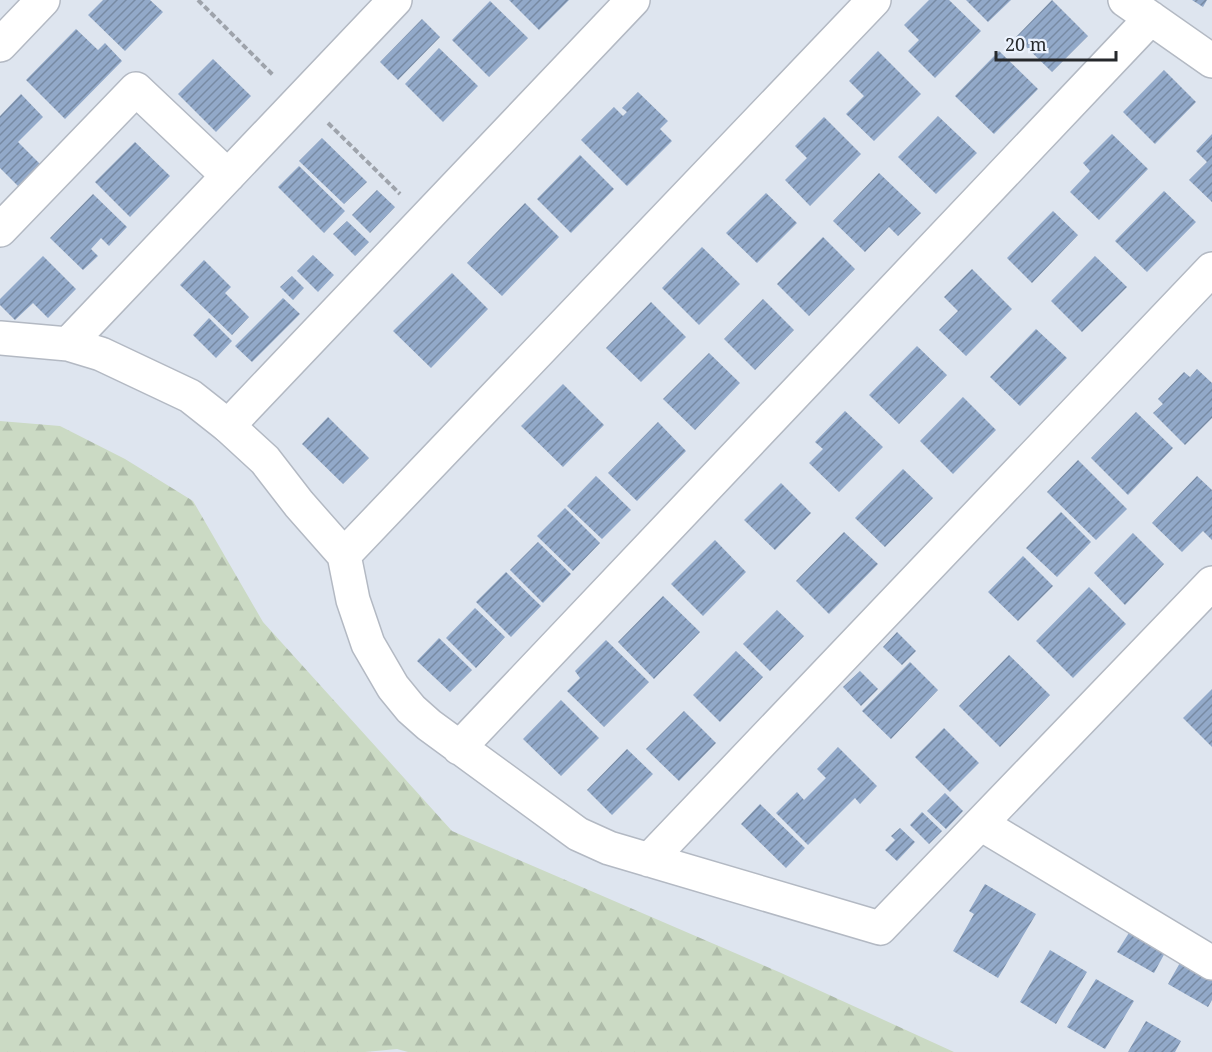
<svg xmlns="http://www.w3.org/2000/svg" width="1212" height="1052" viewBox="0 0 1212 1052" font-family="'Noto Serif',serif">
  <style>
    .forest { fill: url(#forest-firs) }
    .building { fill: url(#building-hatch) }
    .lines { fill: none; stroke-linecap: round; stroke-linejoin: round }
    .minor-casing { stroke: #b3b9c3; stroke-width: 36 }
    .tertiary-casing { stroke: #b3b9c3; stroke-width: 36 }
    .path { stroke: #9ea3ab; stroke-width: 4; stroke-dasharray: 6 3; stroke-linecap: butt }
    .minor { stroke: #fff; stroke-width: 33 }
    .tertiary { stroke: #fff; stroke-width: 33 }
  </style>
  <defs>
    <pattern id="forest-firs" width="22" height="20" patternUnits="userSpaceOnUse" patternTransform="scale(1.5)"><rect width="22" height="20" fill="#cbdac4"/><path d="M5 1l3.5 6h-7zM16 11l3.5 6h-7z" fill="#aebba9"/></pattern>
    <pattern id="building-hatch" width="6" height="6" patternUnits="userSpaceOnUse" patternTransform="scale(1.5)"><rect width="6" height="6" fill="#92a9c9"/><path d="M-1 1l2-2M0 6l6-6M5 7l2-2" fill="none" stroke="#778aa3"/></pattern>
  </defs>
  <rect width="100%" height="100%" fill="#dee5ef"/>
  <path class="forest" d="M 0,421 L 60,426 L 125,459 L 193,501 L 263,622 L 452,831 L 779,972 L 954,1052 L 408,1052 L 397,1049 L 365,1052 L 0,1052 Z"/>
  <path class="building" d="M 103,0 L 150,0 L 163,12 L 125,51 L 88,15 Z
    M 509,0 L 569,0 L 539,30 Z
    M 929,0 L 949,0 L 981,31 L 935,78 L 908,51 L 919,40 L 904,25 Z
    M 966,0 L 1011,0 L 988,22 Z
    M 1052,0 L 1088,36 L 1052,72 L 1016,37 Z
    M 1192,0 L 1207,0 L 1203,7 Z
    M 490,1 L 528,38 L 489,77 L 452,40 Z
    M 422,19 L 440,37 L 398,80 L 380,62 Z
    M 76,29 L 98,50 L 105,43 L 122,61 L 65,119 L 26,80 Z
    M 439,48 L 478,86 L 443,122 L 405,84 Z
    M 878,51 L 921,94 L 874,141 L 846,114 L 864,96 L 849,81 Z
    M 999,51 L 1038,89 L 994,134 L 955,96 Z
    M 213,59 L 251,96 L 216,132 L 178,94 Z
    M 1164,70 L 1196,102 L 1155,144 L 1123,112 Z
    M 638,92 L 668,121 L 660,129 L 672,141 L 627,186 L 581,140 L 614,107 L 623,116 L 627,112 L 622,108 Z
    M 21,94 L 43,117 L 18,142 L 45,169 L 23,191 L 0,168 L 0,116 Z
    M 938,116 L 977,153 L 936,194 L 898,157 Z
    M 824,117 L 861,154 L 810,206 L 785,180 L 807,158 L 795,146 Z
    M 1112,134 L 1148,169 L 1099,220 L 1070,192 L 1090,171 L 1083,163 Z
    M 1212,134 L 1212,202 L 1189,180 L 1207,162 L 1196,151 Z
    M 322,138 L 367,182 L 344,204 L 299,161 Z
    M 135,142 L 170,176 L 130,217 L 95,182 Z
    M 580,155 L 614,189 L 571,233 L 537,199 Z
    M 299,166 L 345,211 L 324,233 L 278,187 Z
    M 879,173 L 921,213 L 898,236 L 889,227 L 865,252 L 833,221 Z
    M 377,190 L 395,207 L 370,233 L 352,215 Z
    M 1164,191 L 1196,222 L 1147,272 L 1115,241 Z
    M 766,193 L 797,223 L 757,263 L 726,233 Z
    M 93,194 L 127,227 L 109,246 L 101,238 L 91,249 L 98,256 L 83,270 L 50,238 Z
    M 525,203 L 559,237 L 502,296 L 467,263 Z
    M 1053,211 L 1078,235 L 1032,283 L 1007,258 Z
    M 347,221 L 369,242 L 355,256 L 333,234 Z
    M 823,237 L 855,269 L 809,316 L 777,284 Z
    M 702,247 L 740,284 L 699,325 L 662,288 Z
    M 313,255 L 334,275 L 318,292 L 297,271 Z
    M 43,256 L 76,289 L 48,318 L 33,303 L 15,320 L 0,305 L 0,299 Z
    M 1095,256 L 1127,287 L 1082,332 L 1051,301 Z
    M 204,260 L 231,287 L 225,293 L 249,317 L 232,335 L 180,285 Z
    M 972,269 L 1012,309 L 966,356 L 939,330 L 958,311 L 944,297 Z
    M 452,273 L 488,309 L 431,368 L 393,331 Z
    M 292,276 L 304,288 L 293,300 L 280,287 Z
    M 283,298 L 300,314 L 252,362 L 235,346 Z
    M 763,299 L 794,330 L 755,370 L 724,339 Z
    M 651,302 L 686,337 L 641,382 L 606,348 Z
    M 209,318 L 232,341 L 216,358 L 193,335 Z
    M 1036,329 L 1067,358 L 1020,406 L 990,377 Z
    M 917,346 L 947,375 L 899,424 L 869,395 Z
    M 709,353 L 740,383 L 695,430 L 663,399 Z
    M 1197,369 L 1212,383 L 1212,418 L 1185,445 L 1153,413 L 1163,404 L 1158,399 L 1184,372 L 1190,377 Z
    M 563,384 L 604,425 L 563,467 L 521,426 Z
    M 963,397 L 996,430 L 953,474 L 920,441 Z
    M 845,411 L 883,447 L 839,492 L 809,463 L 823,449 L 815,442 Z
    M 1136,412 L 1173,448 L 1128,495 L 1091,458 Z
    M 328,417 L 369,458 L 343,484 L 302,444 Z
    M 658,422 L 686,451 L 637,501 L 608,473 Z
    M 1078,460 L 1127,509 L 1096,540 L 1047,492 Z
    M 903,469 L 933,498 L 885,547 L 855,518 Z
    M 596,476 L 631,510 L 602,539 L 567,506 Z
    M 1197,476 L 1212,490 L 1212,540 L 1203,531 L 1182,552 L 1152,523 Z
    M 781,483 L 811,513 L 775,550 L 744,520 Z
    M 565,508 L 600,543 L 573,571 L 537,536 Z
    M 1061,512 L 1091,542 L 1057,577 L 1026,548 Z
    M 844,532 L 878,564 L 829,614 L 796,581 Z
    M 1133,533 L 1164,564 L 1125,605 L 1094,573 Z
    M 715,540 L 746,572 L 703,616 L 671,584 Z
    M 538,542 L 571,574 L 543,603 L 510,570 Z
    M 1023,556 L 1053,586 L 1018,621 L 988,592 Z
    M 506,572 L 541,606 L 511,637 L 476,602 Z
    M 1089,587 L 1126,624 L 1073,678 L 1036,641 Z
    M 663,596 L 700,632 L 654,679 L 618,642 Z
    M 475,608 L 505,637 L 476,668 L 446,638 Z
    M 777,610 L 804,636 L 770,671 L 743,644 Z
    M 897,632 L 916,651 L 902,665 L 883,647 Z
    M 439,638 L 472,670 L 450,692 L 417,661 Z
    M 606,640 L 649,682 L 604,727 L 567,691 L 580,678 L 575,671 Z
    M 736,651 L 763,677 L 720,722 L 693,695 Z
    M 1009,655 L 1050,695 L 1000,747 L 959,706 Z
    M 910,662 L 938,690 L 891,739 L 862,711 Z
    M 860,671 L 878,689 L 861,706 L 843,687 Z
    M 1212,689 L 1212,747 L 1183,718 Z
    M 561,700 L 599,738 L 561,776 L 523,739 Z
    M 684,711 L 716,743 L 679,781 L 646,749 Z
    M 944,728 L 979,763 L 950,792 L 915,757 Z
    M 838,747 L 877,786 L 860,804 L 855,798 L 808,845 L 776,813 L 797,792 L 804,800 L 826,778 L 817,769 Z
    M 627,749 L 653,774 L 612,815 L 587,790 Z
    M 945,793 L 963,811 L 946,829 L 927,811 Z
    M 760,804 L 805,848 L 786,868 L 741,824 Z
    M 922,812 L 942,831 L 929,844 L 910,825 Z
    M 900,828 L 915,842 L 897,861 L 885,850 L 895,840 L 891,836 Z
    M 985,884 L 1036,914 L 998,978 L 953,951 L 974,914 L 969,911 Z
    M 1132,928 L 1167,949 L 1154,973 L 1117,952 Z
    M 1050,950 L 1087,972 L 1056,1024 L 1020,1002 Z
    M 1181,961 L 1212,979 L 1212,1000 L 1208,1007 L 1168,984 Z
    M 1096,979 L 1134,1001 L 1105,1049 L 1067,1027 Z
    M 1146,1021 L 1181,1041 L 1175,1052 L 1128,1052 Z"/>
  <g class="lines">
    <defs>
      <path id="minor" d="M 1125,0 L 1212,61
        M 0,45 L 43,0
        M 0,230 L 136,89 L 228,176
        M 0,338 L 68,344 L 101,354 L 190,396 L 228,426 L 265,460 L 299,504 L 344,555 L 353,600 L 368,644 L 393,687 L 411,709 L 429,725 L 578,834 L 609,848 L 880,928 L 1212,583
        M 68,344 L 395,0
        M 344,555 L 874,0
        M 459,748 L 1151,18
        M 981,824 L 1212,963
        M 649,860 L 1212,269"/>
      <path id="tertiary" d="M 228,426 L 633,0"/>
    </defs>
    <use href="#minor" class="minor-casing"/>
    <use href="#tertiary" class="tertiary-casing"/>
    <path class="path" d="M 198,0 L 273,75
      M 328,123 L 400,194"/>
    <use href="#minor" class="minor"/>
    <use href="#tertiary" class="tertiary"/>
  </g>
  <path d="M996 51v9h120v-9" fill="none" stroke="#26292c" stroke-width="3"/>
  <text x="1005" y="51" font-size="18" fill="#26292c" stroke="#ebf2fd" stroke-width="4.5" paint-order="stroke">20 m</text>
</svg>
